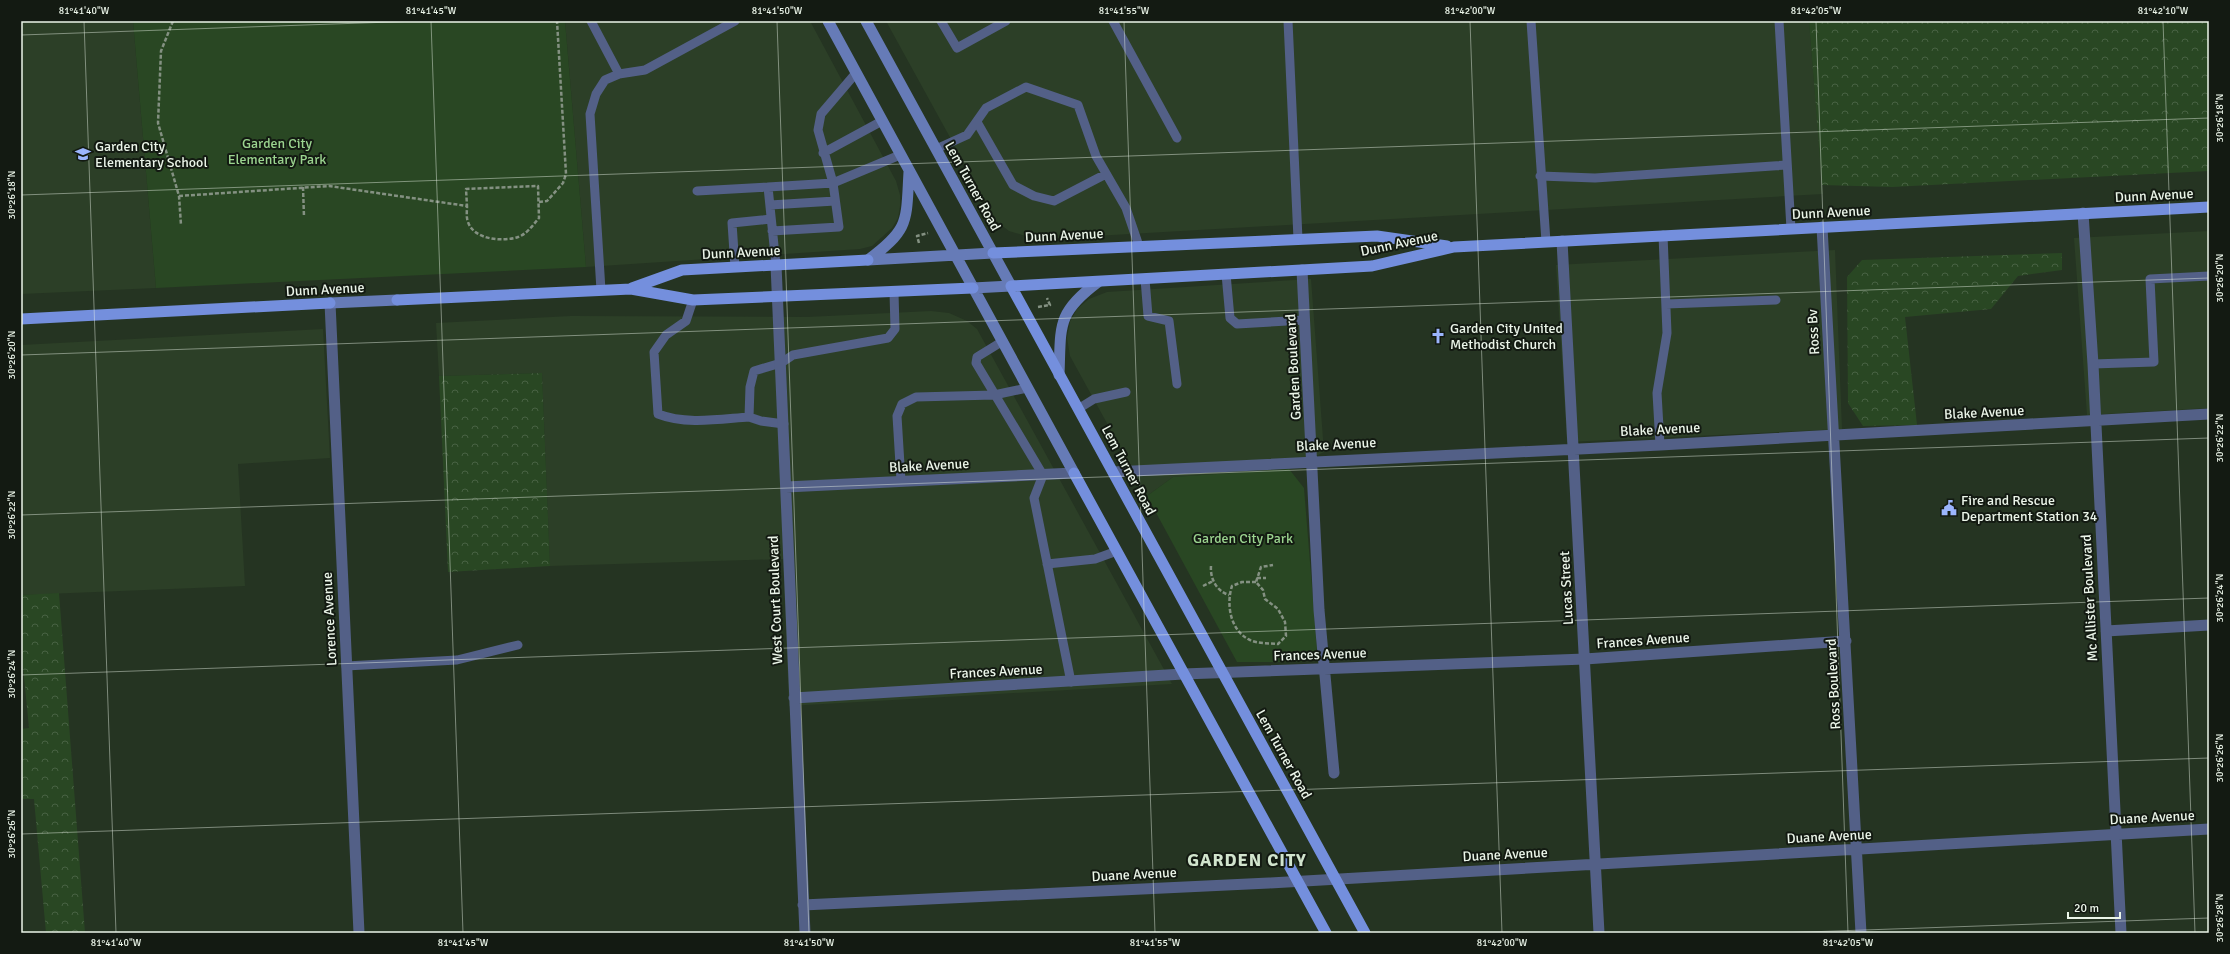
<svg xmlns="http://www.w3.org/2000/svg" width="2230" height="954" viewBox="0 0 2230 954" font-family="Signika,sans-serif">
  <style>
    .built { fill: #2c3f27 }
    .green { fill: #294723 }
    .forest { fill: url(#forest-crowns) }
    .lines { fill: none; stroke-linecap: round; stroke-linejoin: round }
    .path { stroke: #849182; stroke-width: 2.5; stroke-dasharray: 4 2; stroke-linecap: butt }
    .service { stroke: #536087; stroke-width: 9 }
    .minor { stroke: #536087; stroke-width: 11 }
    .secondary { stroke: #667bb7; stroke-width: 11 }
    .primary { stroke: #748fdd; stroke-width: 11 }
    .ticks { fill: none; stroke: #ebf5e9; stroke-width: 1; stroke-opacity: 0.45 }
    .labels { text-anchor: middle; stroke-width: 4; stroke-linejoin: round; paint-order: stroke }
    .park-label { font-size: 14px; fill: #9bd48f; stroke: #131a12 }
    .poi-label { font-size: 14px; fill: #ebf5e9; stroke: #131a12; text-anchor: start }
    .street-label { font-size: 14px; fill: #ebf5e9; stroke: #131a12 }
    .district-label { font-size: 18px; font-weight: bold; letter-spacing: 1px; fill: #d1e4cd; stroke: #131a12 }
    .neatline { fill: none; stroke: #ebf5e9; stroke-width: 1.5 }
    .ticks-label { font-size: 10px; text-anchor: middle; fill: #ebf5e9 }
  </style>
  <defs>
    <pattern id="forest-crowns" width="20" height="18" patternUnits="userSpaceOnUse"><rect width="20" height="18" fill="#294723"/><path d="M2 6a3 3 0 1 1 6 0M12 15a3 3 0 1 1 6 0" fill="none" stroke="#486243"/></pattern>
  </defs>
  <rect width="100%" height="100%" fill="#253422"/>
  <path class="built" d="M 21,21 L 133,21 L 156,288 L 21,294 Z
    M 565,21 L 810,21 L 896,181 L 900,195 L 900,206 L 898,218 L 892,228 L 872,246 L 860,249 L 586,267 Z
    M 886,21 L 1809,21 L 1823,194 L 1043,239 L 1029,237 L 1009,231 L 996,221 Z
    M 2209,231 L 2209,408 L 2087,415 L 2074,238 Z
    M 1835,250 L 1842,429 L 1567,442 L 1556,265 Z
    M 1311,279 L 1324,452 L 1289,469 L 1173,477 L 1147,496 L 1070,356 L 1067,338 L 1070,322 L 1077,309 L 1089,299 L 1107,292 Z
    M 931,311 L 949,313 L 967,321 L 977,329 L 1172,684 L 789,706 L 783,559 L 550,566 L 542,373 L 439,376 L 436,323 L 571,316 L 807,317 Z
    M 323,329 L 330,458 L 238,464 L 245,586 L 21,595 L 21,345 Z"/>
  <path class="green" d="M 133,21 L 565,21 L 586,267 L 156,288 Z
    M 1289,469 L 1304,488 L 1317,649 L 1303,662 L 1237,662 L 1147,496 L 1173,477 Z"/>
  <path class="forest" d="M 1809,21 L 2209,21 L 2209,171 L 1892,187 L 1822,185 Z
    M 2062,253 L 2062,270 L 2018,276 L 1991,309 L 1905,317 L 1917,425 L 1863,426 L 1848,403 L 1847,277 L 1862,260 Z
    M 542,373 L 550,566 L 448,572 L 439,376 Z
    M 59,593 L 85,933 L 46,933 L 34,799 L 21,799 L 21,729 L 29,728 L 21,646 L 21,595 Z"/>
  <g class="lines">
    <path class="path" d="M 173,21 L 161,51 L 158,123 L 179,196 L 181,225
      M 303,187 L 304,217
      M 179,196 L 329,186 L 467,206 C 467,211 466,217 468,222 C 474,240 503,242 518,237 C 527,234 533,225 539,218 L 538,186 L 466,189 L 467,206
      M 539,202 L 547,201 L 563,183 L 566,174 L 557,21
      M 919,243 L 917,236 L 928,233
      M 1038,307 L 1050,305 L 1047,298
      M 1211,566 C 1210,578 1216,591 1229,595
      M 1257,578 L 1266,578
      M 1256,582 L 1242,582 L 1232,586 C 1226,604 1230,631 1250,640 C 1258,644 1269,643 1278,644 L 1286,636 L 1285,622 L 1278,609 L 1265,599 L 1263,590 L 1256,582 L 1261,567 L 1273,565
      M 1203,586 L 1213,581"/>
    <path class="service" d="M 591,21 L 619,74
      M 941,21 L 957,48 L 1006,21
      M 1113,21 L 1177,138
      M 1288,21 L 1298,239
      M 1531,21 L 1546,242
      M 1779,21 L 1791,229
      M 977,122 L 1013,185 L 1034,196 L 1054,201 L 1106,174
      M 936,149 L 967,135 L 986,108 L 1026,87 L 1078,105 L 1096,156 L 1126,208 L 1139,246
      M 823,153 L 882,121
      M 1540,176 L 1595,178 L 1787,165
      M 697,191 L 768,187
      M 770,205 L 835,201
      M 772,231 L 839,227 L 833,183 L 818,130 L 821,114 L 856,73
      M 776,265 L 768,187 L 833,183 L 900,155
      M 735,267 L 732,223 L 771,219
      M 1226,274 L 1230,318 L 1237,324 L 1305,320
      M 1145,279 L 1148,316 L 1169,321 L 1177,384
      M 601,290 L 590,114 L 596,94 L 605,80 L 619,74 L 645,70 L 735,21
      M 693,300 L 686,321 L 666,335 L 654,352 L 658,414 C 686,425 720,419 749,417
      M 1666,304 L 1776,300
      M 1003,341 L 977,357 L 976,363 L 1043,475 L 1034,498 L 1071,682
      M 2093,364 L 2154,362 L 2150,279 L 2209,276
      M 1078,409 L 1094,399 L 1126,392
      M 784,424 L 761,421 L 749,417 L 750,387 L 754,371 L 781,363 L 793,355 L 888,338 L 895,329 L 894,292
      M 1660,445 L 1657,393 L 1667,333 L 1663,235
      M 901,481 L 897,416 L 902,404 L 916,397 L 994,395 L 1027,388
      M 1047,564 L 1095,559 L 1117,551
      M 346,666 L 457,660 L 518,645"/>
    <path class="minor" d="M 2083,213 L 2093,364 L 2121,933
      M 1822,227 L 1861,933
      M 1562,241 L 1599,933
      M 776,265 L 805,933
      M 1302,270 L 1319,610 L 1334,773
      M 330,303 L 359,933
      M 1113,472 L 1660,445 L 2209,414
      M 786,487 L 1074,473
      M 2106,631 L 2209,625
      M 794,698 L 1183,674 L 1585,659 L 1846,641
      M 803,905 L 1269,883 L 2209,829"/>
    <path class="secondary" d="M 828,21 L 1074,473
      M 866,21 L 1011,286 L 973,288
      M 868,260 L 993,253
      M 868,260 C 910,229 906,222 909,172
      M 330,303 L 397,300
      M 1059,375 C 1061,326 1056,313 1098,282"/>
    <path class="primary" d="M 993,253 L 1377,236 L 1447,246
      M 632,288 L 682,270 L 868,260
      M 397,300 L 631,289 L 693,300 L 973,288
      M 21,319 L 330,303
      M 1074,473 L 1326,933
      M 1365,933 L 1011,286 L 1372,266 L 1454,247 L 2209,207"/>
  </g>
  <path class="ticks" d="M 84,21 L 116,933M 431,21 L 463,933M 777,21 L 809,933M 1124,21 L 1155,933M 1470,21 L 1502,933M 1816,21 L 1848,933M 2163,21 L 2195,933M 21,35 L 419,21M 21,195 L 2209,118M 21,355 L 2209,278M 21,515 L 2209,438M 21,675 L 2209,598M 21,834 L 2209,758M 1778,933 L 2209,918"/>
  <defs>
    <symbol id="school-bare" viewBox="-9 -9 18 18"><path d="M0-5L7-2L0 1L-7-2ZM-4 1L0 2.5L4 1V4Q0 6-4 4Z" fill="#9bb5fd" stroke="#131a12" stroke-width="2.5" paint-order="stroke"/></symbol>
    <symbol id="church-bare" viewBox="-9 -9 18 18"><path d="M-1.2-6h2.4v3.5h3.3v2.4h-3.3V6h-2.4V-.1h-3.3v-2.4h3.3Z" fill="#9bb5fd" stroke="#131a12" stroke-width="2.5" paint-order="stroke"/></symbol>
    <symbol id="civic-bare" viewBox="-9 -9 18 18"><path d="M-.6-6.5H3V-4.5H.6V-3L4-1V1h2V6H-6V1h2V-1L-.6-3ZM-1.2 2.5V6h2.4V2.5Z" fill="#9bb5fd" stroke="#131a12" stroke-width="2.5" paint-order="stroke"/></symbol>
  </defs>
  <g fill-rule="evenodd">
    <use href="#school-bare" x="72" y="143" width="22" height="22"/>
    <use href="#church-bare" x="1427" y="325" width="22" height="22"/>
    <use href="#civic-bare" x="1938" y="497" width="22" height="22"/>
  </g>
  <g class="labels">
    <g class="park-label">
      <text x="277" y="148">Garden City<tspan x="277" dy="16">Elementary Park</tspan></text>
      <text x="1243" y="543">Garden City Park</text>
    </g>
    <g class="poi-label">
      <text x="95" y="151">Garden City<tspan x="95" dy="16">Elementary School</tspan></text>
      <text x="1450" y="333">Garden City United<tspan x="1450" dy="16">Methodist Church</tspan></text>
      <text x="1961" y="505">Fire and Rescue<tspan x="1961" dy="16">Department Station 34</tspan></text>
    </g>
    <g class="street-label">
      <text transform="translate(973 186) rotate(61)" y="5">Lem Turner Road</text>
      <text transform="translate(2154 195) rotate(-3)" y="5">Dunn Avenue</text>
      <text transform="translate(1831 212) rotate(-3)" y="5">Dunn Avenue</text>
      <text transform="translate(1064 235) rotate(-3)" y="5">Dunn Avenue</text>
      <text transform="translate(1399 243) rotate(-12)" y="5">Dunn Avenue</text>
      <text transform="translate(741 252) rotate(-3)" y="5">Dunn Avenue</text>
      <text transform="translate(325 289) rotate(-3)" y="5">Dunn Avenue</text>
      <text transform="translate(1813 332) rotate(-93)" y="5">Ross Bv</text>
      <text transform="translate(1293 367) rotate(-93)" y="5">Garden Boulevard</text>
      <text transform="translate(1984 412) rotate(-3)" y="5">Blake Avenue</text>
      <text transform="translate(1660 429) rotate(-3)" y="5">Blake Avenue</text>
      <text transform="translate(1336 444) rotate(-3)" y="5">Blake Avenue</text>
      <text transform="translate(929 465) rotate(-3)" y="5">Blake Avenue</text>
      <text transform="translate(1129 470) rotate(62)" y="5">Lem Turner Road</text>
      <text transform="translate(1566 588) rotate(-93)" y="5">Lucas Street</text>
      <text transform="translate(2089 598) rotate(-93)" y="5">Mc Allister Boulevard</text>
      <text transform="translate(775 600) rotate(-92)" y="5">West Court Boulevard</text>
      <text transform="translate(329 619) rotate(-93)" y="5">Lorence Avenue</text>
      <text transform="translate(1643 640) rotate(-4)" y="5">Frances Avenue</text>
      <text transform="translate(1320 654) rotate(-2)" y="5">Frances Avenue</text>
      <text transform="translate(996 671) rotate(-3)" y="5">Frances Avenue</text>
      <text transform="translate(1833 684) rotate(-93)" y="5">Ross Boulevard</text>
      <text transform="translate(1284 754) rotate(61)" y="5">Lem Turner Road</text>
      <text transform="translate(2152 817) rotate(-3)" y="5">Duane Avenue</text>
      <text transform="translate(1829 836) rotate(-3)" y="5">Duane Avenue</text>
      <text transform="translate(1505 854) rotate(-3)" y="5">Duane Avenue</text>
      <text transform="translate(1134 874) rotate(-3)" y="5">Duane Avenue</text>
    </g>
    <g class="district-label">
      <text x="1247" y="866">GARDEN CITY</text>
    </g>
  </g>
  <rect width="2230" height="954" fill="none" stroke="#131a12" stroke-width="44"/>
  <path d="M2068 912v6h52v-6" fill="none" stroke="#ebf5e9" stroke-width="2"/>
  <text x="2074" y="912" font-size="12" fill="#ebf5e9" stroke="#131a12" stroke-width="3" paint-order="stroke">20 m</text>
  <rect x="22" y="22" width="2186" height="910" class="neatline"/>
  <g class="ticks-label">
    <text x="84" y="14">81°41'40"W</text>
    <text x="431" y="14">81°41'45"W</text>
    <text x="777" y="14">81°41'50"W</text>
    <text x="1124" y="14">81°41'55"W</text>
    <text x="1470" y="14">81°42'00"W</text>
    <text x="1816" y="14">81°42'05"W</text>
    <text x="2163" y="14">81°42'10"W</text>
    <text transform="translate(2219 118) rotate(-90)" y="4">30°26'18"N</text>
    <text transform="translate(11 195) rotate(-90)" y="4">30°26'18"N</text>
    <text transform="translate(2219 278) rotate(-90)" y="4">30°26'20"N</text>
    <text transform="translate(11 355) rotate(-90)" y="4">30°26'20"N</text>
    <text transform="translate(2219 438) rotate(-90)" y="4">30°26'22"N</text>
    <text transform="translate(11 515) rotate(-90)" y="4">30°26'22"N</text>
    <text transform="translate(2219 598) rotate(-90)" y="4">30°26'24"N</text>
    <text transform="translate(11 674) rotate(-90)" y="4">30°26'24"N</text>
    <text transform="translate(2219 758) rotate(-90)" y="4">30°26'26"N</text>
    <text transform="translate(11 834) rotate(-90)" y="4">30°26'26"N</text>
    <text transform="translate(2219 918) rotate(-90)" y="4">30°26'28"N</text>
    <text x="116" y="946">81°41'40"W</text>
    <text x="463" y="946">81°41'45"W</text>
    <text x="809" y="946">81°41'50"W</text>
    <text x="1155" y="946">81°41'55"W</text>
    <text x="1502" y="946">81°42'00"W</text>
    <text x="1848" y="946">81°42'05"W</text>
  </g>
</svg>
